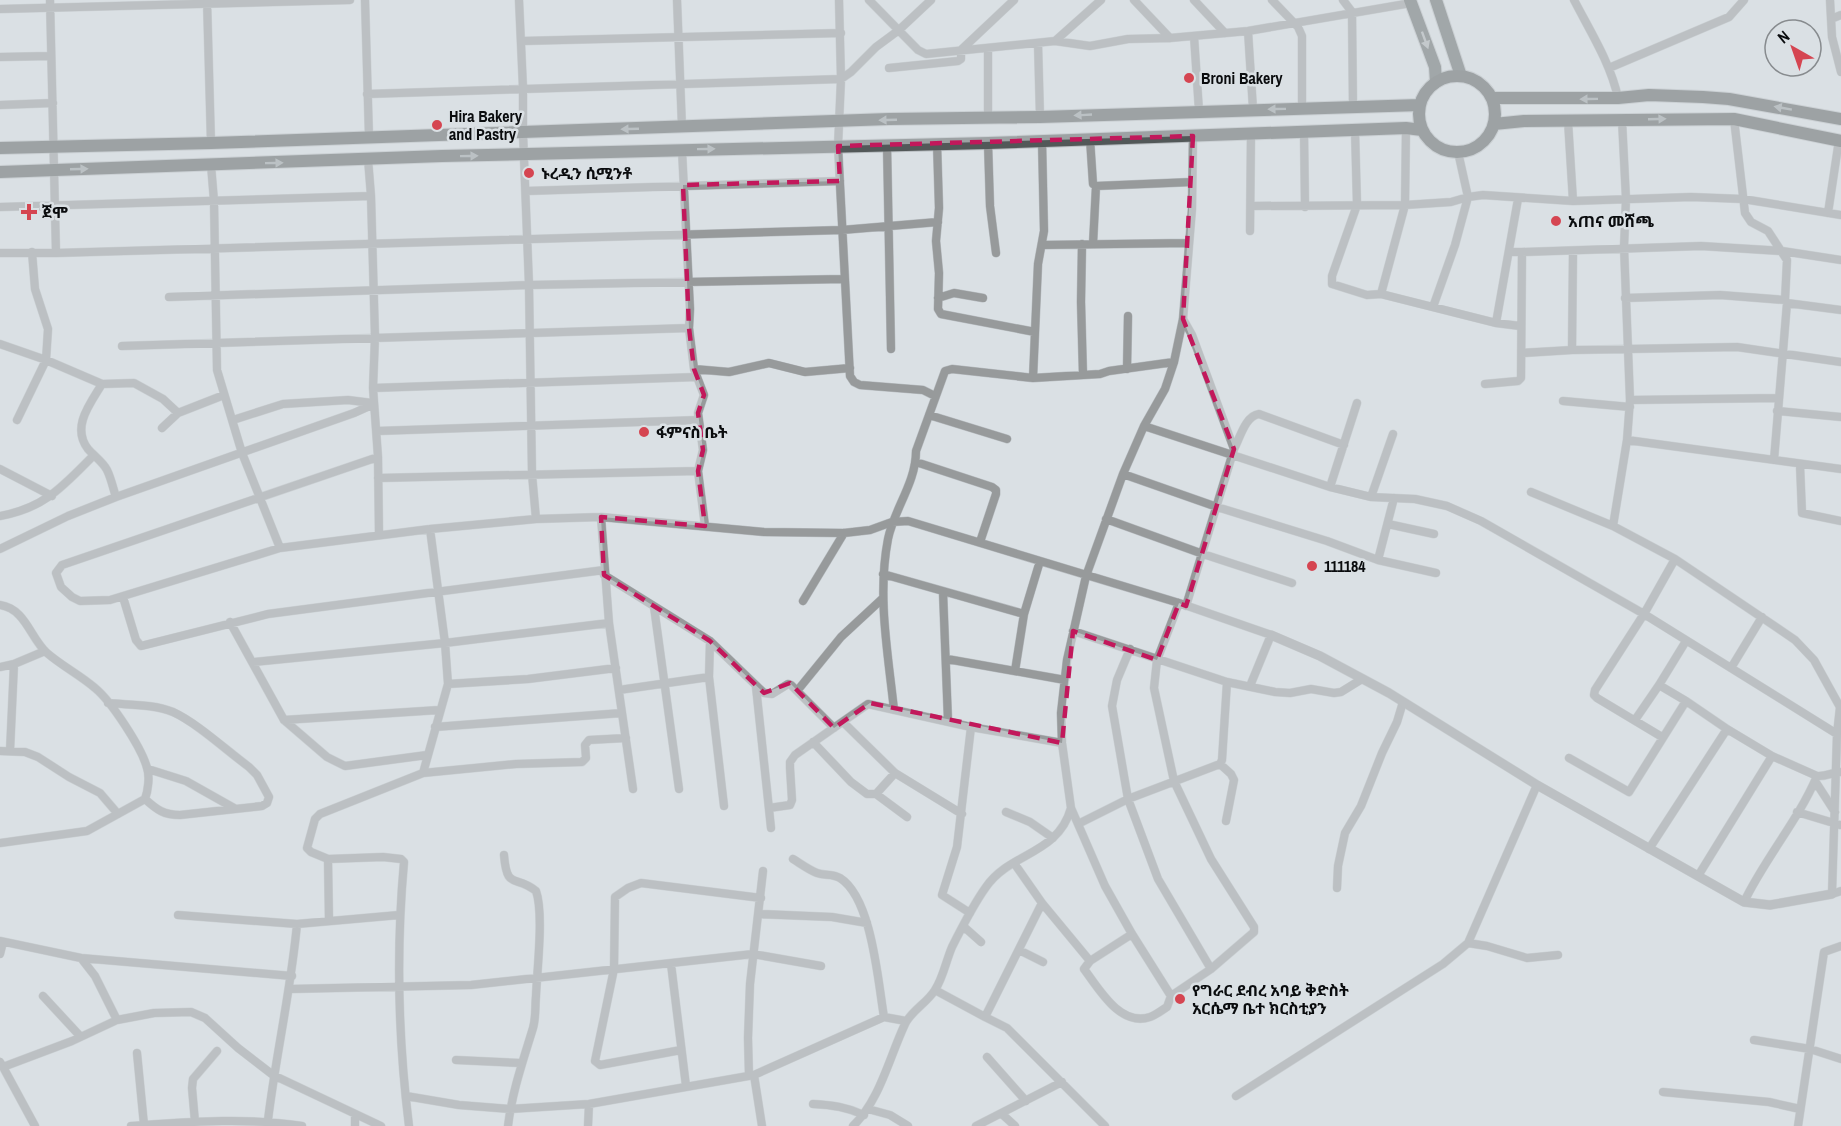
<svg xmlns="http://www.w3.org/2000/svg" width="1841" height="1126" viewBox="0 0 1841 1126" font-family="'Archivo Narrow','Noto Sans Ethiopic',sans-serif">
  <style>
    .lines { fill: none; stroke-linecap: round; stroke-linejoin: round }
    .minor-casing { stroke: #b9bec2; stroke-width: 9 }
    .tertiary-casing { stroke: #b9bec2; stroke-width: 10 }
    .primary-casing { stroke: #b9bec2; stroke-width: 14 }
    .trunk-casing { stroke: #b9bec2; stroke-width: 14 }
    .minor { stroke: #979a9b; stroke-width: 8 }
    .tertiary { stroke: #979a9b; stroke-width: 9 }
    .primary { stroke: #5c6262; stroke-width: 12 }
    .trunk { stroke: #525858; stroke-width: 12 }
    .oneway { fill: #a8aeb0 }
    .oneway2 { fill: #969c9e }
    .marked { fill: none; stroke: #c2185b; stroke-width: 4.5; stroke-dasharray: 12 8; stroke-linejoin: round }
    .poi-dot { fill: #d54551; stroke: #dae0e4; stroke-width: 2 }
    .labels { text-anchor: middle; stroke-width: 5; stroke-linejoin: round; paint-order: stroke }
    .poi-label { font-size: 16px; font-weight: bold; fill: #0a0c0e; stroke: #dae0e4; text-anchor: start }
  </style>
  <rect width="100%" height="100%" fill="#dae0e4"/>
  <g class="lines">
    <defs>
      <path id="minor" d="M 50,0 L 56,253
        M 207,0 L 211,143
        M 365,0 L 369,137
        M 519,0 L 523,88 L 523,133 L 529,285 L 532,474 L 536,519
        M 677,0 L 682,127
        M 839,0 L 841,79 L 838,146 L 850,376 L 854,382 L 860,385 L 923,390 L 935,396
        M 869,0 L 918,50 L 926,54 L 1055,41 L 1090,46 L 1128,39 L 1170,38 L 1248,31 L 1411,3
        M 1134,0 L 1170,38
        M 1194,0 L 1225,33
        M 1272,0 L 1298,27 L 1302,36 L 1302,108
        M 1343,0 L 1352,12 L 1353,107
        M 1574,0 C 1590,31 1611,64 1618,98
        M 1830,0 L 1832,37 L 1841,72
        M 0,9 L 350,0
        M 1831,19 L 1841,15
        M 1248,31 L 1253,109
        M 1194,36 L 1199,111
        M 522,41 L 841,33
        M 1055,41 L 1101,0
        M 1038,43 L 1040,117
        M 0,57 L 50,56
        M 889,68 L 958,61 L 961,59 L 961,50 L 1014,0
        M 1609,68 L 1729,17 L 1744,0
        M 367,94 L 841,79 L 851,72 L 876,47 L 899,30 L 931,0
        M 0,105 L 53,103
        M 988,117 L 988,48
        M 1734,119 L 1745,213 L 1751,222 L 1768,231 L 1787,260 L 1785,300
        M 1622,120 L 1626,199 L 1624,247 L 1630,400 L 1627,440 L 1841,469
        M 1568,121 L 1573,201
        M 1355,130 L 1357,205 L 1332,276 L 1332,284 L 1367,295 L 1381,294 L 1496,323 L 1520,326
        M 1304,131 L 1305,207
        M 1090,139 L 1093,184 L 1096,186 L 1093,244
        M 937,143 L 939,208 L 936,241 L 939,273 L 938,309 L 941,314 L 1035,332
        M 988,143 L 990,206 L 996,253
        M 887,145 L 891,349
        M 682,150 L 690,309 L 689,328 L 694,369 L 704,395 L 698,413 L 703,450 L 698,471 L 705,526
        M 368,159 L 371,196 L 375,337 L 373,388 L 378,457 L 379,534
        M 211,165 L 214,201 L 217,370 L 242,453 L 280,548
        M 1096,186 L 1192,182
        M 526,191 L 840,181
        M 1251,206 L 1405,205 L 1451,202 L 1468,197 L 1483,195 L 1573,201 L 1691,197 L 1743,199 L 1841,215
        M 0,207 L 371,196
        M 1828,213 L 1839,140
        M 1250,231 L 1251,133
        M 1082,244 L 1081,302 L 1083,375
        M 1042,245 L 1188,243
        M 1522,252 L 1701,246 L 1782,251 L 1841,260
        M 0,253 L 56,253 L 842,230 L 938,222
        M 1381,294 L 1405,205 L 1406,128
        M 169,297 L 529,285 L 844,279
        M 938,298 L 954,293 L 983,298
        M 1625,298 L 1720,295 L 1785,300 L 1787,303 L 1841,310
        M 1433,307 L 1455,245 L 1468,197 L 1458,152
        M 1183,319 L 1192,335 L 1234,449 L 1186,606
        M 1496,323 L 1518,199
        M 0,344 L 46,360 L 102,384 L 134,383 L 163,399 L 178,413 L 224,395
        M 122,346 L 689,328
        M 1572,350 L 1573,252
        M 1522,353 L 1572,350 L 1737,347 L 1841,362
        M 694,369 L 729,372 L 769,363 L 805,372 L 850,368
        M 1127,369 L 1128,316
        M 1033,378 L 1038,264 L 1044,231 L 1042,140
        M 102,384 C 90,404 71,427 88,449 C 94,456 103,462 107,470 C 111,478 113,488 116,497
        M 1485,384 L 1518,381 L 1521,378 L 1522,252 L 1509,252
        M 373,388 L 697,377
        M 1630,400 L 1778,398
        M 1563,401 L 1630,407
        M 1777,411 L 1841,417
        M 929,415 L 1007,439
        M 17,420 L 46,360 L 48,329 L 35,289 L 32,252
        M 233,420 L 283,404 L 348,400 L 372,403
        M 1144,426 L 1330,487 L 1371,497 L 1415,499 L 1447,506 L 1481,521 L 1644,614 L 1837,734
        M 162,428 L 178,413
        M 377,431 L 699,420
        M 1234,449 C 1240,438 1245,416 1259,414 L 1344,445
        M 378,457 L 62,565 L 56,573 L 61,587 L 72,597 L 80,601 L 110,600 L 280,548 L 430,529 L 536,519 L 601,517 L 764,532 L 844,533 L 870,530 L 892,522 L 908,521 L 1179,603 L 1271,635 L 1250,686
        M 1774,460 L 1787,303
        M 916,462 L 992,487 L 996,490 L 996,494 L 980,542
        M 1800,465 L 1802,513 L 1841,521
        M 0,469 L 52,496
        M 1123,474 L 1217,507 L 1327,541 L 1378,560 L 1436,573
        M 378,478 L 698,471
        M 1330,487 L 1357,403
        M 1531,492 L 1613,526 L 1675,559 L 1776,627 L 1795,640 L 1814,660 L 1840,707 L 1837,734 L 1832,894 L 1841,891
        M 1371,497 L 1393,434
        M 0,516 C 45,508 63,486 94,455
        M 601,517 L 609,623 L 633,789
        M 1106,519 L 1203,554 L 1292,583
        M 1388,524 L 1434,534
        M 1613,526 L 1627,440
        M 430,529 L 445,643 L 448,684 L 423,773 L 516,764 L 582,762 L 586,758 L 585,745 L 589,740 L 626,738
        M 0,549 L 68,516 L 116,497 L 354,413 L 374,404
        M 1378,560 L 1394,498
        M 883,574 L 1024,614
        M 604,575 L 710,641 L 764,693 L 772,694 L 788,684 L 791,685 L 834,728
        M 943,592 L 948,721
        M 123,597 L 136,640 L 141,646 L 268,614 L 604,570
        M 803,601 L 844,533
        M 0,605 C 26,609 30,638 47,653 C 62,666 80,675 95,688 C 111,701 142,748 147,768 C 150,776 148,791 145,799 L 87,831 L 0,843
        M 654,607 L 679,789
        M 230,622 L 284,720 L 327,757 L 345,766 L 427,755
        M 1073,631 L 1227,682 L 1222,760 L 1220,764 L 1128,799 L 1078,824
        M 710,641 L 709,677 L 724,806
        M 1130,649 L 1117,680 L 1112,706 L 1128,799 L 1158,879 L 1211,969
        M 947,659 L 1065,680
        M 253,662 L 445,643 L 609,623
        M 0,667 L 14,664 L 45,651
        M 1731,668 L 1762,617
        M 1015,671 L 1024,614 L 1040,561
        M 1227,682 L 1275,692 L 1290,693 L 1311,689 L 1334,693 L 1341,692 L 1362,679
        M 448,684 L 528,679 L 616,668
        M 756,687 L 771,828
        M 619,690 L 709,677
        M 797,691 L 841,637 L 882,599
        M 1686,701 L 1659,685 L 1686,641
        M 108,703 C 128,705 154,704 173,712 C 197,723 226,750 249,767 L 257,775 L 269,797 L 267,803 L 262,806 L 180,815 C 164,815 157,810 145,799
        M 894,710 C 888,653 877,596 888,539 C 894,509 916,483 916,451 L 945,371 L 952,369 L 1033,378 L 1100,374 L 1109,371 L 1174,362
        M 284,720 L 439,710
        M 1635,720 L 1659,685
        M 843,722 L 895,773 L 962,814
        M 435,727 L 622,713
        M 1662,737 L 1597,698 L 1594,695 L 1595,690 L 1644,614 L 1675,559
        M 813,742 L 851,782 L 867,794 L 876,794 L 907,817
        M 0,751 L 25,752 L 38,757 L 69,777 L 100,793 L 118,814
        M 10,751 L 14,664
        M 1569,758 L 1629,792 L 1686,701 L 1727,729 L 1772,756 L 1817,776 C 1826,777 1832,772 1841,772
        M 1220,764 L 1231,774 L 1234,780 L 1226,821
        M 148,769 L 186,781 L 234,808
        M 1815,781 L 1835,812
        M 876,794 L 895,773
        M 769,808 L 790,805 L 792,800 L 790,768 L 790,762 L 795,755 L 868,704 L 971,727 L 1062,743
        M 1006,812 L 1030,822 L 1053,838
        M 1797,812 L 1840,825
        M 1649,849 L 1727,729
        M 504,855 C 507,891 515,874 536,891 C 544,913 537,970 536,996 C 535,1006 536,1018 533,1028 C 523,1061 512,1092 508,1126
        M 328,859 L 329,921
        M 793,859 C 801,864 809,870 817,873 C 825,876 832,873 840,878 C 872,898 878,982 884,1017
        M 1014,863 L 1042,903 L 1090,961 L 1132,934
        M 1698,876 L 1772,756
        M 1337,888 L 1338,866 L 1345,833 L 1361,806 L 1382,753 L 1397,722 L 1403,702
        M 1744,902 C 1765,858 1798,821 1817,776
        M 1042,903 L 985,1017 L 1007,1028 L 1105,1126
        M 970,913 L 942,895 L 957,847 L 971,727
        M 759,914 L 832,917 L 867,923
        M 178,915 L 297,924 L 399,915
        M 963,926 L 981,942
        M 0,941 L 81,958 L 95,976 L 117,1020
        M 1468,943 L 1487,946 L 1527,958 L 1558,955
        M 1019,950 L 1043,962
        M 0,954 L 3,942
        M 81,958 L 292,976
        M 1090,961 L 1084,969 C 1099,989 1120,1027 1150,1017 C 1156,1015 1162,1010 1167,1007 L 1171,996 L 1211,969 L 1254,932 L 1254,927 L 1211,859 L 1174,781 L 1154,688 L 1157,660 L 1179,603
        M 671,964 L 686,1086
        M 290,989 L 471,985 L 753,954 L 821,966
        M 935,990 L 985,1017
        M 43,996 L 80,1036
        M 1171,996 L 1132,934 L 1105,886 L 1071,808 L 1062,743 L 1061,713 L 1067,660 L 1086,576 L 1123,474 L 1144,426 L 1165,389 L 1174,362 L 1183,319 L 1192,209 L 1193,136
        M 1754,1040 L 1810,1049 L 1841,1059
        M 681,1050 L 600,1065 L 595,1061 L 614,969 L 615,897 L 628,888 L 641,883 L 761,898
        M 137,1053 L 144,1125
        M 987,1057 L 1026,1101
        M 456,1060 L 521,1063
        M 0,1062 L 3,1067 L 72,1041 L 117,1020 L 154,1013 L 191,1012 L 205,1018 L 238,1048 L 273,1075 L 381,1126
        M 3,1067 L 35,1126
        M 754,1075 L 762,1126
        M 749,1076 L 748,1038 L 750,984 L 763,871
        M 1663,1092 L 1769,1102 L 1800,1109
        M 406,1096 L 459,1105 L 510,1109 L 589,1104 L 754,1075 L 884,1017 L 906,1021
        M 1236,1096 L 1443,964 L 1468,943 L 1537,785
        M 813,1104 C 832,1105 847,1107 864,1115
        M 868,1109 L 890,1115 L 908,1126
        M 1002,1114 L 1015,1126
        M 268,1120 C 276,1054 291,990 297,924
        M 195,1122 L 192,1088 L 193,1079 L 217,1051
        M 131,1126 C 188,1122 246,1117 302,1126
        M 355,1126 L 355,1115
        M 409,1126 C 398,1038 396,950 404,862 L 401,859 L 383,857 L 328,859 L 311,852 L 307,848 L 315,819 L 320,814 L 423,773
        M 588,1126 L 589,1104
        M 853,1126 C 880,1100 889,1058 905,1024 C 911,1011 927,1003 935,990 C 943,978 946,961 952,947 C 962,927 973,905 986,887 C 1010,852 1058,855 1071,808
        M 976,1126 L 1062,1082
        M 1798,1126 L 1824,952 L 1841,946"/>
      <path id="tertiary" d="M 1271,635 L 1320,656 L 1389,693 L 1537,785 L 1744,902 L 1770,905 L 1832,894"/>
      <path id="primary" d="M 1410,0 L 1435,67 L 1436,82
        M 1436,0 L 1461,76"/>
      <path id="trunk" d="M1419 114a38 38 0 1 1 76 0a38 38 0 1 1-76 0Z
        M 1493,98 L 1618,98 L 1649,95 L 1703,97 L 1729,99 L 1841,119
        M 1494,124 L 1524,121 L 1734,119 L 1841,141
        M 0,148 L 211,143 L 889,119 L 1040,117 L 1420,105
        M 0,172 L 442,156 L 988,143 L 1406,128 L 1422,130"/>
    </defs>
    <use href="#minor" class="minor-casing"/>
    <use href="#tertiary" class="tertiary-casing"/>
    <use href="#primary" class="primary-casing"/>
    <use href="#trunk" class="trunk-casing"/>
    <use href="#minor" class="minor"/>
    <use href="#tertiary" class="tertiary"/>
    <use href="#primary" class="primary"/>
    <use href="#trunk" class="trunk"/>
  </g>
  <defs><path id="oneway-solid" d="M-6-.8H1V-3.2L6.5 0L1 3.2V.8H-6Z" transform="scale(1.5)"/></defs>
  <use class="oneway" href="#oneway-solid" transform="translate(1425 40) rotate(70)"/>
  <g class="oneway2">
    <use href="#oneway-solid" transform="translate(1589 99) rotate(179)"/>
    <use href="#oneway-solid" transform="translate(1783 108) rotate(-170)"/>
    <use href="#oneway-solid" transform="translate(1277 109) rotate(179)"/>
    <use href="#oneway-solid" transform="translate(1083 115) rotate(177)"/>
    <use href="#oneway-solid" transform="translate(1657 119) rotate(-2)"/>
    <use href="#oneway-solid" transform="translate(888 120) rotate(178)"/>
    <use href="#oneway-solid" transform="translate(630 129) rotate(178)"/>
    <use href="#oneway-solid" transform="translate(706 149) rotate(-1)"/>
    <use href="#oneway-solid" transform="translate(469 156) rotate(-1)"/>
    <use href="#oneway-solid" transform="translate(274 163) rotate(-1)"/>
    <use href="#oneway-solid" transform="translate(79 169) rotate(-2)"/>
  </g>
  <path d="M0 0H1841V1126H0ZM 1193,136 L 1183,319 L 1234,449 L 1186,606 L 1179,603 L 1157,660 L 1073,631 L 1062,743 L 870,703 L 834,728 L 790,683 L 764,693 L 710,641 L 604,575 L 601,517 L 705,526 L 698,471 L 703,450 L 698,413 L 704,395 L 694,369 L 689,328 L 683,185 L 840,181 L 838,146 Z" fill="#dae0e4" fill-opacity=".55" fill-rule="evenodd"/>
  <path class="marked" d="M 1193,136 L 1183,319 L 1234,449 L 1186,606 L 1179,603 L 1157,660 L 1073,631 L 1062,743 L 870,703 L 834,728 L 790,683 L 764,693 L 710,641 L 604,575 L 601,517 L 705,526 L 698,471 L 703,450 L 698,413 L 704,395 L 694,369 L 689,328 L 683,185 L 840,181 L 838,146 Z"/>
  <g class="poi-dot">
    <circle cx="1189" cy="78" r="6"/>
    <circle cx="437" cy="125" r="6"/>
    <circle cx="529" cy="173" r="6"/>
    <path d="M26 203h6v6h6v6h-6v6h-6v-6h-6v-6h6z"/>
    <circle cx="1556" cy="221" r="6"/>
    <circle cx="644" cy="432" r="6"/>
    <circle cx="1312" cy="566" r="6"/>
    <circle cx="1180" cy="999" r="6"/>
  </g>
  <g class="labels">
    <g class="poi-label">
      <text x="1201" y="84">Broni Bakery</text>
      <text x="449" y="122">Hira Bakery<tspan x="449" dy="18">and Pastry</tspan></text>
      <text x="541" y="179">ኑረዲን ሲሚንቶ</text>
      <text x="42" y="218">ጀሞ</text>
      <text x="1568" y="227">አጠና መሸጫ</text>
      <text x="656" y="438">ፋምናስ ቤት</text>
      <text x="1324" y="572">111184</text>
      <text x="1192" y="996">የግራር ደብረ አባይ ቅድስት<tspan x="1192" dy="18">አርሴማ ቤተ ክርስቲያን</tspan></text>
    </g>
  </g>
  <g transform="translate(1793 48) rotate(320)"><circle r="28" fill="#dae0e4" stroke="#878b8e" stroke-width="1.5"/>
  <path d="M0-4.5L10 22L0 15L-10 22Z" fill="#d54551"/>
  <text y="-9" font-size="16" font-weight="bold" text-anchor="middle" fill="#0a0c0e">N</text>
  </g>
</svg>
